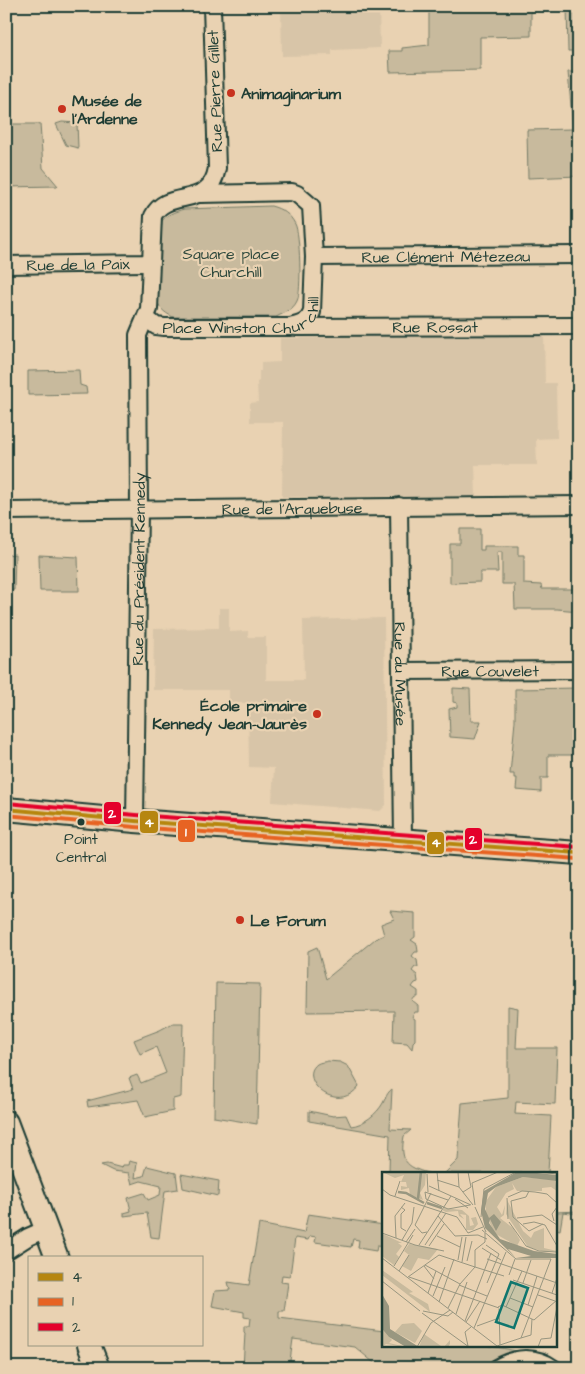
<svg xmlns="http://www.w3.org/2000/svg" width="585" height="1374" viewBox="0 0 585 1374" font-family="'Architects Daughter',sans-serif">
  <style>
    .built { fill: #d8c5a8 }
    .green { fill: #c8ba9d; stroke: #747c68 }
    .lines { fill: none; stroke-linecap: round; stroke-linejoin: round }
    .street-casing { stroke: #1f3d34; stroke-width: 20 }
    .secondary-casing { stroke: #1f3d34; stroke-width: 26 }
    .street { stroke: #e9d2b2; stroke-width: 16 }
    .secondary { stroke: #e9d2b2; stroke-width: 22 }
    .bus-1-casing { stroke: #e9d2b2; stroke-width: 8 }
    .bus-2-casing { stroke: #e9d2b2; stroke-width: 8 }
    .bus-3-casing { stroke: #e9d2b2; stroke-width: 8 }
    .bus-1 { stroke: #b68610; stroke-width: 4 }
    .bus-2 { stroke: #e76323; stroke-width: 4 }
    .bus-3 { stroke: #e4002b; stroke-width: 4 }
    .poi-dot { fill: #c8321e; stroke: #e9d2b2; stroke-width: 2 }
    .bus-dot { fill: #1f3d34; stroke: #e9d2b2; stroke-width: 2 }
    .labels { text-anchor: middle; stroke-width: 4.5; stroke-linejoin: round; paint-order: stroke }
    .bus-label { font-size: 15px; fill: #1f3d34; stroke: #e9d2b2 }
    .street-label { font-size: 16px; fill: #1f3d34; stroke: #e9d2b2 }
    .poi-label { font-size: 16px; font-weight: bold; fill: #1f3d34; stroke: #e9d2b2; text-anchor: start }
    .park-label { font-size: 16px; fill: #304a3e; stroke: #e9d2b2 }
    .inset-river { fill: none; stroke: #999780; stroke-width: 2.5 }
    .inset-road { fill: none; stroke: #989680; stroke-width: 1 }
    .view { fill: #0f766e; fill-opacity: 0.15; stroke: #0f766e; stroke-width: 2.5 }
    .inset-edge { fill: none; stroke: #1f3d34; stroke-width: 2.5 }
    .line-badge { stroke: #e9d2b2; stroke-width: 2 }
    .badge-label { font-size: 14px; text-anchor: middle; font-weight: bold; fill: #fff }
  </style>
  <rect width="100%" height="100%" fill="#e9d2b2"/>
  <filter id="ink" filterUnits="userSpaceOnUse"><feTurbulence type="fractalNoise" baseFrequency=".02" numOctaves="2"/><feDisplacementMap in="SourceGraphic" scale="10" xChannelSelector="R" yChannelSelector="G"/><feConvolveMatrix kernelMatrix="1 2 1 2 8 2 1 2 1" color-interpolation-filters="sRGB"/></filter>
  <g filter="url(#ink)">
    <path class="built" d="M 281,6 L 379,6 L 380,48 L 332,50 L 332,55 L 282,56 Z
      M 544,334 L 545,383 L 556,383 L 557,438 L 536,439 L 537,465 L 475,465 L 476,496 L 282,497 L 283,422 L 250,422 L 250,403 L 258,402 L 257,382 L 259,381 L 259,371 L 261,371 L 261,363 L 280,362 L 280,338 Z
      M 219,608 L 229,608 L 229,632 L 248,631 L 248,637 L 266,637 L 266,680 L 304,680 L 303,620 L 384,618 L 386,805 L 380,811 L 272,802 L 274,768 L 249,767 L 248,703 L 229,703 L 229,690 L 153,690 L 154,629 L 219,628 Z"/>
    <path class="green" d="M 429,6 L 531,6 L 531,36 L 480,37 L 480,70 L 390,72 L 389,51 L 402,51 L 402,48 L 429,45 Z
      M 567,6 L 579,6 L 579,51 L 568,51 Z
      M 568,72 L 579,72 L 579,176 L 528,178 L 527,130 L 573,129 Z
      M 62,122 L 77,123 L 78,148 L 66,145 L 56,124 Z
      M 6,124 L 40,124 L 43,168 L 58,186 L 6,187 Z
      M 271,206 C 282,209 290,214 295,224 C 300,232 302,292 297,301 C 293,310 284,313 276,317 L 173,317 C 163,312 159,308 156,297 L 160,223 C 167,214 174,212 184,209 Z
      M 79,370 L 80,385 L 86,387 L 87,394 L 28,395 L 28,371 Z
      M 460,529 L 480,529 L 480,550 L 484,550 L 484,546 L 518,546 L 518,555 L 524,555 L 524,584 L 541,585 L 542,589 L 579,589 L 579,611 L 557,609 L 515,609 L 514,584 L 502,584 L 502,552 L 497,552 L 498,572 L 480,572 L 480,582 L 450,583 L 450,544 L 460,544 Z
      M 15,554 L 14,590 L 6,591 L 6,555 Z
      M 39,555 L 78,557 L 79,591 L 40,591 Z
      M 453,688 L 470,689 L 471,721 L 481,721 L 475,739 L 450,737 L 449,709 L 457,707 L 457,703 L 453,702 Z
      M 579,688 L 579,755 L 548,755 L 548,778 L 541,778 L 541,792 L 516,790 L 517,778 L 514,778 L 514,774 L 510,774 L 515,721 L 515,689 Z
      M 390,911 L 415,913 L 415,937 L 411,940 L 417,944 L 418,952 L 415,952 L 412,956 L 417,960 L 418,967 L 415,967 L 412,971 L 417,975 L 418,982 L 415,983 L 412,987 L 418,991 L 418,997 L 415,997 L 412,1001 L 418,1006 L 418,1012 L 415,1012 L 412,1017 L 415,1019 L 415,1040 L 413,1042 L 412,1049 L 407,1043 L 393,1042 L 394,1011 L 307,1012 L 308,951 L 317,947 L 326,979 L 375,939 L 384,935 L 381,924 L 394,919 Z
      M 216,983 L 260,984 L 257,1124 L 214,1117 Z
      M 508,1006 L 518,1008 L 516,1048 L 557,1048 L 555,1104 L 516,1102 L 515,1114 L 551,1116 L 548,1173 L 445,1173 L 458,1160 L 462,1103 L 508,1098 Z
      M 173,1023 L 183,1023 L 181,1097 L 173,1099 L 173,1111 L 145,1117 L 138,1100 L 88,1107 L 87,1101 L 133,1089 L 129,1078 L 137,1075 L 141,1083 L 166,1073 L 156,1047 L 140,1054 L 134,1040 L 160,1030 Z
      M 328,1061 L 340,1062 L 348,1066 L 359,1086 C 337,1116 297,1079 317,1064 C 320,1062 325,1062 328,1061 Z
      M 392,1089 L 390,1129 L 411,1130 L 404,1136 C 400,1160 405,1167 428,1173 L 389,1172 L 390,1135 L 309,1121 L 309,1111 L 333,1116 L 346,1115 L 351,1126 C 363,1125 377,1114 383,1103 C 386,1097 387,1093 392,1089 Z
      M 129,1161 L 137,1163 L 135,1178 L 144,1176 L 147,1166 L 176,1173 L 178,1189 L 165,1191 L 159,1238 L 151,1237 L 147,1213 L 124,1216 L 124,1213 L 131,1211 L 128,1198 L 144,1193 L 148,1200 L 160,1195 L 161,1186 L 141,1181 L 132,1184 L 129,1173 L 113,1171 L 101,1165 L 107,1164 L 122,1168 L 123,1165 L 128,1165 Z
      M 181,1174 L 219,1181 L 218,1196 L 183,1188 Z
      M 579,1211 L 579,1214 L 563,1212 L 560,1230 L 556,1229 L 556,1212 Z
      M 308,1214 L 384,1225 L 384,1247 L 377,1246 L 376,1251 L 358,1248 L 359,1240 L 353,1239 L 351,1247 L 315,1242 L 316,1237 L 310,1236 L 308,1240 L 295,1238 L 290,1276 L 282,1275 L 281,1282 L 288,1283 L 284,1311 L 279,1311 L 279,1318 L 384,1331 L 384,1345 L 485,1345 L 528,1353 L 490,1368 L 380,1368 L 355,1347 L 293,1339 L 289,1368 L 243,1368 L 245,1333 L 244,1332 L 244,1326 L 249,1326 L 250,1318 L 244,1317 L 244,1312 L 212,1306 L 215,1291 L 230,1290 L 228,1282 L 249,1285 L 259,1224 L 304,1233 Z"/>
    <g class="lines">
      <defs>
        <g id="street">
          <path id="s1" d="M 314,257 L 579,255"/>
          <path id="s2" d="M 6,265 L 145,263 L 150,261"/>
          <path id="s3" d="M 146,318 L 156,326 L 164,327 L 290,327 C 301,324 308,323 312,312 L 314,257 L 311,206 L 297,194 L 292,192 L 200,194"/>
          <path id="s4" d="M 296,327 L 579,326"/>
          <path id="s5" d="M 399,506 L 403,840"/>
          <path id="s6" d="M 6,511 L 579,505"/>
          <path id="s7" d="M 401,671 L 579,670"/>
          <path id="s8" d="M 135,821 L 139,508 L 138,335 L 149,309 L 153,216 C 167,187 210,211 217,168 L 212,6"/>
          <path d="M 6,1251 L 28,1237 L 46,1229"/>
          <path d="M 497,1368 C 515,1357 535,1355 553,1368"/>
        </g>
        <path id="secondary" d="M 6,809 L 135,821 L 579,853
          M 6,1122 L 57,1258
          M 89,1345 L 98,1368"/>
      </defs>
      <use href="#street" class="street-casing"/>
      <use href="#secondary" class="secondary-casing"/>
      <use href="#street" class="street"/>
      <use href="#secondary" class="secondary"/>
      <defs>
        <path id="bus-1" d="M 6,809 L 135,821 L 579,853"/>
        <path id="bus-2" d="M 6,815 L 135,827 L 579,859"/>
        <path id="bus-3" d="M 7,803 L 136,815 L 579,847"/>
      </defs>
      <use href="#bus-1" class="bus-1-casing"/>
      <use href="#bus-2" class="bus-2-casing"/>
      <use href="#bus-3" class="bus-3-casing"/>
      <use href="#bus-1" class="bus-1"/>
      <use href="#bus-2" class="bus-2"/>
      <use href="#bus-3" class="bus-3"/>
    </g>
  </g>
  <g class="poi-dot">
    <circle cx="231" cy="93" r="5"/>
    <circle cx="62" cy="109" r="5"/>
    <circle cx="317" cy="714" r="5"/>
    <circle cx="240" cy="920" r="5"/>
  </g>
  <circle class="bus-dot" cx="81" cy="822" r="4.5"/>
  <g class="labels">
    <g class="bus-label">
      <text x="81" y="844">Point<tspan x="81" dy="18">Central</tspan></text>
    </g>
    <g class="street-label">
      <text transform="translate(214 91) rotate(-92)" y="6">Rue Pierre Gillet</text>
      <text dy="6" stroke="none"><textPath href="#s1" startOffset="132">Rue Clément Métezeau</textPath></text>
      <text dy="6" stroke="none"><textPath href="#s2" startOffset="72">Rue de la Paix</textPath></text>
      <text dy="6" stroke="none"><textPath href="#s3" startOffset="105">Place Winston Churchill</textPath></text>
      <text dy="6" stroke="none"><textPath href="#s4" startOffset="139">Rue Rossat</textPath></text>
      <text dy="6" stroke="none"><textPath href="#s6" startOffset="286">Rue de l'Arquebuse</textPath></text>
      <text dy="6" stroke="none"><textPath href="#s8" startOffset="252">Rue du Président Kennedy</textPath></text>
      <text dy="6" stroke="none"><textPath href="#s7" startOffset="89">Rue Couvelet</textPath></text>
      <text dy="6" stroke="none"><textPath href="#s5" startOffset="168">Rue du Musée</textPath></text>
    </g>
    <g class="poi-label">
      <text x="241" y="99">Animaginarium</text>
      <text x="72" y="106">Musée de<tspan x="72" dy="18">l'Ardenne</tspan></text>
      <text x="307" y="711" text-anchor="end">École primaire<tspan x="307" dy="18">Kennedy Jean-Jaurès</tspan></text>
      <text x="250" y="926">Le Forum</text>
    </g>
    <g class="park-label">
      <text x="231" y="259">Square place<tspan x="231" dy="18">Churchill</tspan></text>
    </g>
  </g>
  <g transform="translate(382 1172)">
    <rect width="175" height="175" fill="#e9d2b2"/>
    <path d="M 0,0 L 44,0 L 43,13 L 38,21 L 41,28 L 28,23 L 27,16 L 19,18 L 19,14 L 25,15 L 24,10 L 19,10 L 22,3 L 13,6 ZM 141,5 L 173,8 L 175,19 L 169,15 L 160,16 L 160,19 L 135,19 L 130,11 L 132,17 L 124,21 L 115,35 L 120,43 L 123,33 L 122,43 L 118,46 L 131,56 L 138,68 L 135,74 L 112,61 L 104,41 L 104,29 L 114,15 ZM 125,28 L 141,59 L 149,66 L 152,60 L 162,56 L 162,76 L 175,79 L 163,80 L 146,75 L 124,42 ZM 62,36 L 80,38 L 87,44 L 88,54 L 92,53 L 89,46 L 94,45 L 96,52 L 91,58 L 84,58 L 84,43 L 78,42 L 82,47 L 77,44 L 76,39 L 64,40 L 60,38 ZM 1,62 L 20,71 L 16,71 L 20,74 L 14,82 L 17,85 L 12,93 L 0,84 ZM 27,72 L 28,72 L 56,77 L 47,88 L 36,86 L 29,99 L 20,94 L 27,83 L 22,79 ZM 0,98 L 31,120 L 27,121 L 46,132 L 48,140 L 0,103 ZM 0,138 L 1,158 L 10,168 L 7,171 L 24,175 L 4,172 L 0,175 ZM 32,151 L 40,159 L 33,171 L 13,160 L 20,152 ZM 42,162 L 59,174 L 62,175 L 68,168 L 68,172 L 66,175 L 37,175 Z" fill="#c8ba9d"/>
    <path d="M 145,0 L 175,3 L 175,9 L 141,5 L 114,15 L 106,21 L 103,37 L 107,46 L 112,42 L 119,50 L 114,59 L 108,47 L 107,51 L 118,67 L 152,79 L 175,82 L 175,86 L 134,86 L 149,84 L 126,77 L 133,85 L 103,56 L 99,39 L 102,19 L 133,1 ZM 0,122 L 7,134 L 8,157 L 37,175 L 24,175 L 7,165 L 1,158 Z" fill="#999780"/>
    <path class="inset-river" d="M 16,20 L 24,21 L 42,31M 36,27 L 39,0M 45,31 L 60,36"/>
    <path class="inset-road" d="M 55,0 L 57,19M 76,0 L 77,15 L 91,33M 156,0 L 175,2M 45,2 L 46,20M 55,8 L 77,15M 47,14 L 89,33M 0,17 L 8,23 L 75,45 L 86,61 L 101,55M 147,19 L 144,25 L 129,29 L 131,45 L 147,59 L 161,52M 81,20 L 89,15 L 86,0M 13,24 L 18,9M 126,25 L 140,19 L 153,20 L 165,22 L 175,31M 125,26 L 126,47M 73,27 L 86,36M 66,28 L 43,20 L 44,27 L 66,37 L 88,33M 93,33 L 90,11 L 116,0M 19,35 L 23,38 L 19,42 L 19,56 L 24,59M 93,35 L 104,60M 56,44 L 73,64 L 96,63 L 105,67M 99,45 L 102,17 L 134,0M 135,46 L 160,43 L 175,53M 172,49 L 170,42 L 175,35M 127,50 L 144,74 L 157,79 L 175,80M 141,52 L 152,50 L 163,53 L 175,74M 33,53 L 49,21M 33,53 L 40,61 L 45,60M 100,58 L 134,87 L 169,87 L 139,166 L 115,174M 0,61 L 33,73 L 62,79M 55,64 L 78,75M 14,66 L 13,44 L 23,31M 20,68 L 30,51 L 32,35M 24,70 L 33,57M 37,73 L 69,24M 43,73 L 64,41M 104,73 L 117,82M 47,74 L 62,52M 100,76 L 119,88M 0,86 L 115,174M 105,87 L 175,111M 76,88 L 80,65M 85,89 L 90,69M 80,90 L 84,65M 43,93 L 78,112M 12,94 L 31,63M 42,94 L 52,107M 93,95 L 122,104M 17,99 L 27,83M 127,103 L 133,87M 26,105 L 57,83 L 93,95M 27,105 L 117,136M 131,108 L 175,123M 0,109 L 38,139M 105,111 L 117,82M 141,111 L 149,88M 77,113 L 105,124M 46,121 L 54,99M 170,121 L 175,106M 156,123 L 173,129M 51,124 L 63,95M 128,126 L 151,135M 57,130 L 72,87M 146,133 L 155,104M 116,135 L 120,133 L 152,148 L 175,128M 124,135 L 140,99M 66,136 L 78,112 L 93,95 L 93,78 L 103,70 L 103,61M 117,137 L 118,173M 41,139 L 66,144 L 71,140M 40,141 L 87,175M 74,142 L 85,110M 83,149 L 109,81M 84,150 L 98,129M 95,154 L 117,146M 92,156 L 124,80M 139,166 L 149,163 L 150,147M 86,174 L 83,160 L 89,155M 35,175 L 49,151 L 68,138M 156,175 L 159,167 L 169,166 L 175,135"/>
    <path class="view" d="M 129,110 L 146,116 L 132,156 L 114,150 Z"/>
    <rect width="175" height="175" class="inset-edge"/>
  </g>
  <g class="line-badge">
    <rect x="103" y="801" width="19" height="24" rx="5" fill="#e4002b"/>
    <rect x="139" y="810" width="20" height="24" rx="5" fill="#b68610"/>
    <rect x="177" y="819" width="19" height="24" rx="5" fill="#e76323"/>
    <rect x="464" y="827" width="19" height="24" rx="5" fill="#e4002b"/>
    <rect x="426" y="831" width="19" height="24" rx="5" fill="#b68610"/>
  </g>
  <g class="badge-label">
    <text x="112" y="818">2</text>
    <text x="149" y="827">4</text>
    <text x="186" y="836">1</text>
    <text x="473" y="844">2</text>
    <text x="436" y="847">4</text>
  </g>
  <rect width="585" height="1374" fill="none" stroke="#e9d2b2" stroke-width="25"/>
  <rect x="12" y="12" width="560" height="1349" fill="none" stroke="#1f3d34" stroke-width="2" filter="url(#ink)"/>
  <rect x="28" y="1256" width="175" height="90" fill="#e9d2b2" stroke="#989680"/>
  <rect x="38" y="1273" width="25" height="8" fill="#b68610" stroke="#989680"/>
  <text x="72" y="1282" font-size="15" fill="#1f3d34">4</text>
  <rect x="38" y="1298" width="25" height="8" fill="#e76323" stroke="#989680"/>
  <text x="72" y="1306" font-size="15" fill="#1f3d34">1</text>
  <rect x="38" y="1323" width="25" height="8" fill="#e4002b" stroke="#989680"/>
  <text x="72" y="1332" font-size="15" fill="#1f3d34">2</text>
</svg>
